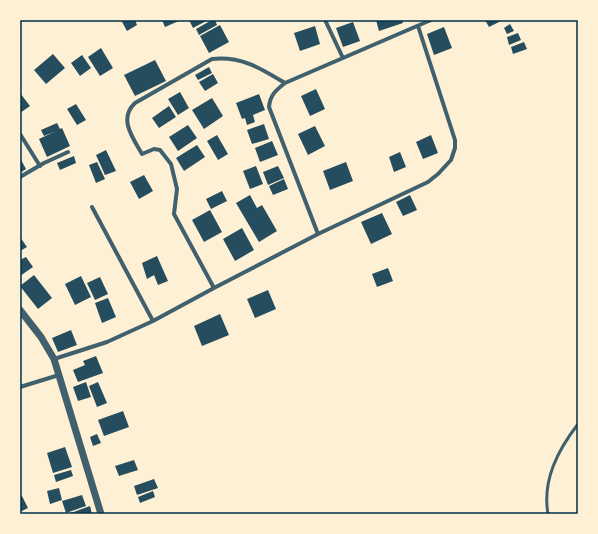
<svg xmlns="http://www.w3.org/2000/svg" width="598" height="534" viewBox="0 0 598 534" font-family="Mulish,sans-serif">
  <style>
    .building { fill: #264d5e }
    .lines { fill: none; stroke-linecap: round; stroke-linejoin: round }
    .service { stroke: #3f606c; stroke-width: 3 }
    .minor { stroke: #3f606c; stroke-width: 4 }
    .tertiary { stroke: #3f606c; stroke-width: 7 }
    .neatline { fill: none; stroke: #003049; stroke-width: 1.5 }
  </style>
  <rect width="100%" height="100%" fill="#fdf0d5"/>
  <path class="building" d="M 121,20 L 135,20 L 137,25 L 127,31 Z
    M 162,20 L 181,20 L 165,27 Z
    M 189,20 L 208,20 L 193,28 Z
    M 212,20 L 215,20 L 217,25 L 199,35 L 196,29 Z
    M 376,20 L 402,20 L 403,23 L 379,31 Z
    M 485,20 L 503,20 L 489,27 Z
    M 353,22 L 360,41 L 343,47 L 336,28 Z
    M 510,24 L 514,31 L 507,34 L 504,28 Z
    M 220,25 L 229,42 L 209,53 L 200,36 Z
    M 315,26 L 320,44 L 300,51 L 294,33 Z
    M 444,27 L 452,48 L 434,55 L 427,34 Z
    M 518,33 L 521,40 L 509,45 L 507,37 Z
    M 524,42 L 527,49 L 513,54 L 511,47 Z
    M 101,48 L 113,68 L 100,76 L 88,57 Z
    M 53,54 L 65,68 L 46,84 L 34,70 Z
    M 82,55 L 91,68 L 80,76 L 71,63 Z
    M 155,60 L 166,81 L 135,96 L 124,75 Z
    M 209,67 L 212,73 L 198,80 L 195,75 Z
    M 213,74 L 218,83 L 205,91 L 199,82 Z
    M 316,89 L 325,109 L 310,116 L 301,96 Z
    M 180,92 L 189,108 L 178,115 L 168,99 Z
    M 20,93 L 30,106 L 20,113 Z
    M 259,94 L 265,110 L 253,115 L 255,122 L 247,125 L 245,118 L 242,119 L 236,103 Z
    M 212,98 L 223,116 L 204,129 L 192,110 Z
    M 76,104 L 86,120 L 77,125 L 67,109 Z
    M 169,106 L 176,117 L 159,128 L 152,118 Z
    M 57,123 L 60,129 L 62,128 L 70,146 L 47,157 L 39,139 L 56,131 L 44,136 L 41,130 Z
    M 264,124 L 269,139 L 252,144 L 247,130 Z
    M 188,125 L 197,138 L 178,151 L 169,137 Z
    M 315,126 L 325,146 L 308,155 L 298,134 Z
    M 217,135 L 228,154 L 218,160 L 207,141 Z
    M 431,135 L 438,153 L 423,159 L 416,142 Z
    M 272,141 L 278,155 L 260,162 L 255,148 Z
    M 197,145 L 205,157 L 184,171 L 176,158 Z
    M 106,150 L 116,171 L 105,175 L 96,155 Z
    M 400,152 L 406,167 L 394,172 L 389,157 Z
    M 74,156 L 76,163 L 60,170 L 57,163 Z
    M 20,158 L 26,169 L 20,173 Z
    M 97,162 L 105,179 L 96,183 L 89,165 Z
    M 346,162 L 353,181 L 330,190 L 323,171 Z
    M 256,166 L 263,184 L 250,189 L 243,171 Z
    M 278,166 L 284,178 L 268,185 L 263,172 Z
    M 144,175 L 153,191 L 139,199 L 130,182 Z
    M 284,179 L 288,189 L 273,195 L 269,186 Z
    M 222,191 L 227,201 L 211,209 L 206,199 Z
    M 250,195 L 257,208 L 262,205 L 277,231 L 259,242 L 236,203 Z
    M 410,195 L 417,210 L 403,216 L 396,202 Z
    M 210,210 L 222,232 L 204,242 L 192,220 Z
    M 382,213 L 392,234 L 371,244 L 361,222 Z
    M 242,228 L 254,250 L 235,261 L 223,239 Z
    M 20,237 L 27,247 L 20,251 Z
    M 157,256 L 168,281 L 158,285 L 154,275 L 147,279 L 142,263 Z
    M 26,257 L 33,267 L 20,276 L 20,260 Z
    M 388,268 L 393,281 L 377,287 L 372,274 Z
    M 34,275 L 52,298 L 38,309 L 20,286 Z
    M 81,276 L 91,297 L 75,305 L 65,284 Z
    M 100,277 L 108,294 L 95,300 L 87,283 Z
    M 268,290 L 276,309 L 255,318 L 247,299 Z
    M 108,298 L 116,317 L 102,323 L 95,303 Z
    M 220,314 L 229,335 L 202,346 L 194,326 Z
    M 71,330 L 77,345 L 58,352 L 52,338 Z
    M 96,356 L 103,373 L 78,382 L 73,370 L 85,365 L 83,361 Z
    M 86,382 L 91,397 L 78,401 L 73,387 Z
    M 98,382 L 107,403 L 97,407 L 89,386 Z
    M 123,411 L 129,427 L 104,436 L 98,420 Z
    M 97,434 L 101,443 L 93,446 L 90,437 Z
    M 65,447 L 72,467 L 53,473 L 47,453 Z
    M 134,460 L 138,470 L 119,476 L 115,466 Z
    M 71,470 L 73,476 L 56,482 L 54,475 Z
    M 154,479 L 158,488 L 137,495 L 134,486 Z
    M 59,488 L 62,500 L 50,504 L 47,491 Z
    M 153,491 L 155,497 L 140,503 L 138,497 Z
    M 82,495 L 86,506 L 66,513 L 62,501 Z
    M 22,496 L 28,508 L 20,512 L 20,497 Z
    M 90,506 L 92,514 L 68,514 Z"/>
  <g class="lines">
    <path class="service" d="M 548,514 C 542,480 558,450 578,424"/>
    <path class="minor" d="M 325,20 L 343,58
      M 20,134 L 40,166
      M 20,177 L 44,163 L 68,152
      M 92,207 L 153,321
      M 318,234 L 269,107 C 270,95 276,90 285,83 L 431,20
      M 214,288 L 174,214 L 177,189 L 171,164 L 160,150 L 154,149 L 142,154 C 133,138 118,119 135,103 L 212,59 C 242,56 260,68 285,83
      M 54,359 L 107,342 L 153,321 L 214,288 L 318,234 L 428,182 L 438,174 L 451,160 L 455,148 L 455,140 L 418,26
      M 20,387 L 59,375"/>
    <path class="tertiary" d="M 20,310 L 41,337 L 54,359 L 101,514"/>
  </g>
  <rect width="598" height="534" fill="none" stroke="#fdf0d5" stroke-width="42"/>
  <rect x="21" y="21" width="556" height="492" class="neatline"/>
</svg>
